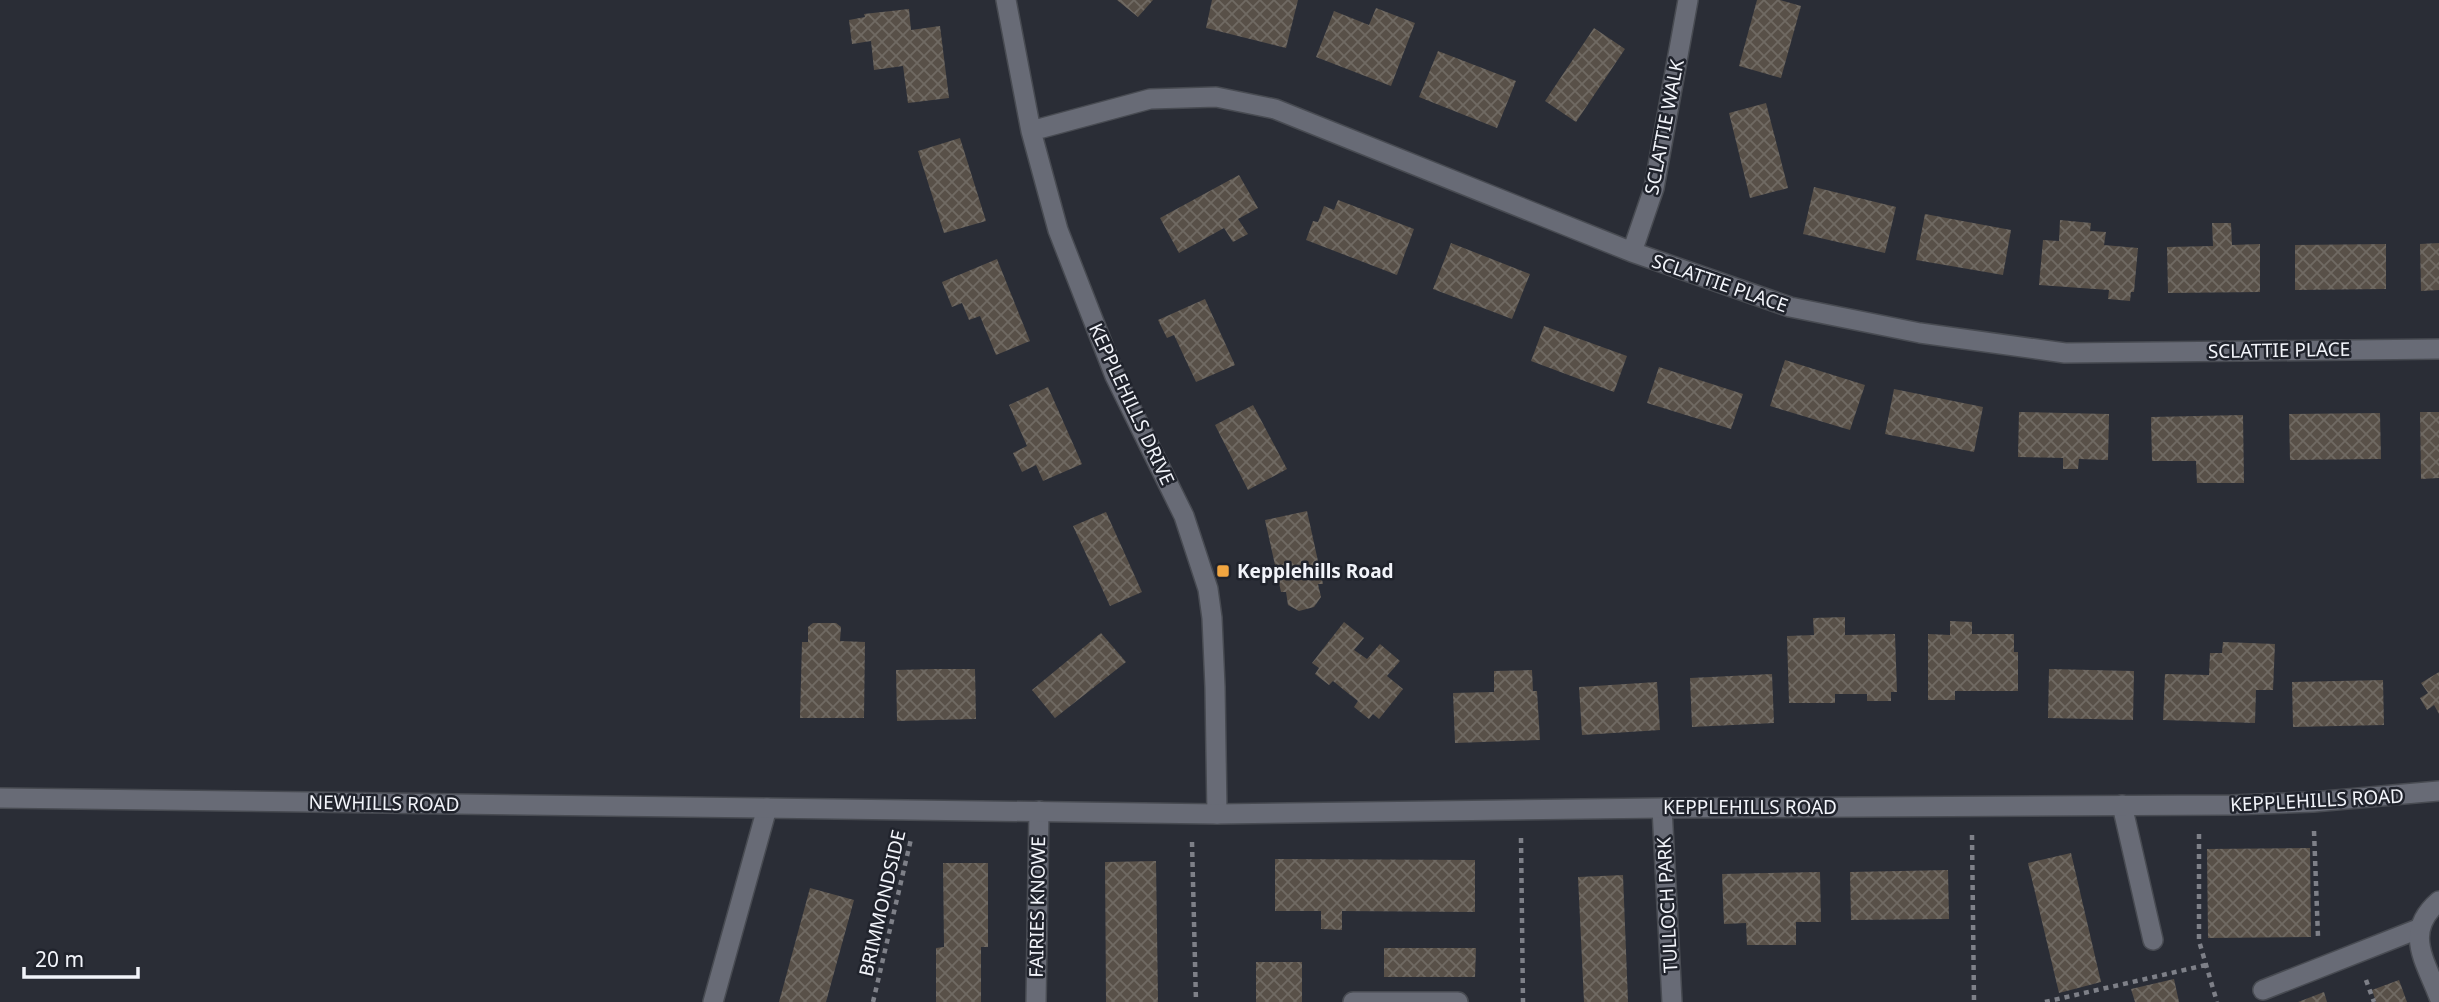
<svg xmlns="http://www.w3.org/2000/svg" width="2439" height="1002" viewBox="0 0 2439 1002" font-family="'Noto Sans',sans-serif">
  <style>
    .building { fill: url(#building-cross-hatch) }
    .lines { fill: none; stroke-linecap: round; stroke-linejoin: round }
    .service-casing { stroke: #484b52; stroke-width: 22 }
    .minor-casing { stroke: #484b52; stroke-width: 22 }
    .tertiary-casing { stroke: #484b52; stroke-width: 22 }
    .path { stroke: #7e8088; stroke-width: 4.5; stroke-dasharray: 5 5; stroke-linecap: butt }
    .service { stroke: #686b76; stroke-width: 19 }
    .minor { stroke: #686b76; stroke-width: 19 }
    .tertiary { stroke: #686b76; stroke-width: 19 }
    .poi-dot { fill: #f1a540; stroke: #20232c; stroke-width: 2.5 }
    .labels { text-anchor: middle; stroke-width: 5; stroke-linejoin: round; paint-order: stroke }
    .street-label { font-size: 19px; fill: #f2f4fa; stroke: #20232c }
    .poi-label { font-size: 19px; font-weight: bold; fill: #f2f4fa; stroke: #20232c; text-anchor: start }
  </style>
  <defs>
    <pattern id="building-cross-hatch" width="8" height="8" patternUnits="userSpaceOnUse" patternTransform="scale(1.75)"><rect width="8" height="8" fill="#585048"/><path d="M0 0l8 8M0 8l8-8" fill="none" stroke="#706a63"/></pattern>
  </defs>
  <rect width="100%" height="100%" fill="#2a2d36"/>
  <path class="building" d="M 1117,0 L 1153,0 L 1138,17 Z
    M 1212,0 L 1298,0 L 1286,48 L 1206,28 Z
    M 1757,0 L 1780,0 L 1801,6 L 1781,78 L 1739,66 Z
    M 1376,8 L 1415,23 L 1391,86 L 1316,57 L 1334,11 L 1369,25 Z
    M 909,9 L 911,30 L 940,26 L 949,98 L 908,103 L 903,66 L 874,70 L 871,41 L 852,44 L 849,20 L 865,17 L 864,14 Z
    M 1594,28 L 1625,49 L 1576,122 L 1545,101 Z
    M 1438,51 L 1516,81 L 1497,128 L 1419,97 Z
    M 1766,103 L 1788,188 L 1750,198 L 1729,113 Z
    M 960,138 L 986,221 L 944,233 L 918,151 Z
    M 1239,175 L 1258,208 L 1238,219 L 1248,234 L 1233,242 L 1224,228 L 1179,253 L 1160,218 Z
    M 1814,187 L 1896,207 L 1885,253 L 1803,234 Z
    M 1338,200 L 1414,229 L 1397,275 L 1306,240 L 1313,221 L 1318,222 L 1324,206 L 1334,210 Z
    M 1925,214 L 2011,230 L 2003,275 L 1916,260 Z
    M 2060,220 L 2091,223 L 2090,231 L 2106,232 L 2104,245 L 2138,248 L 2134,292 L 2131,292 L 2130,301 L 2108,299 L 2109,290 L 2039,285 L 2043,240 L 2059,241 Z
    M 2212,223 L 2231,223 L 2232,245 L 2260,244 L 2260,292 L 2168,293 L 2167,247 L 2213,246 Z
    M 1451,243 L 1530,274 L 1512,319 L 1433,289 Z
    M 2439,243 L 2439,290 L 2421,291 L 2420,244 Z
    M 2386,244 L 2386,289 L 2295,290 L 2295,245 Z
    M 997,259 L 1030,341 L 996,355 L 980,316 L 969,320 L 962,303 L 952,307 L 942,282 Z
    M 1205,299 L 1235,365 L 1196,382 L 1174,335 L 1167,338 L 1158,320 Z
    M 1544,326 L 1627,356 L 1614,392 L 1531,361 Z
    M 1785,360 L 1865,385 L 1850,430 L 1770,406 Z
    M 1659,367 L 1743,394 L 1731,429 L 1647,403 Z
    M 1048,387 L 1082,464 L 1043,481 L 1036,465 L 1022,472 L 1013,453 L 1027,446 L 1009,405 Z
    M 1894,389 L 1983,407 L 1974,452 L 1885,434 Z
    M 1253,405 L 1287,469 L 1248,490 L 1215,425 Z
    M 2019,412 L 2109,414 L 2108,460 L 2079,459 L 2078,469 L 2063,469 L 2063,458 L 2018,457 Z
    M 2420,412 L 2439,412 L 2439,478 L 2421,479 Z
    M 2380,413 L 2381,459 L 2290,460 L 2289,414 Z
    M 2243,415 L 2244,483 L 2197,483 L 2196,461 L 2152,461 L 2151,417 Z
    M 1307,511 L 1323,584 L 1318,584 L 1321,597 L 1314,607 L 1299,611 L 1288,605 L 1286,592 L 1281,592 L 1265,520 Z
    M 1106,512 L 1142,592 L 1110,606 L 1073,526 Z
    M 1845,617 L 1845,635 L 1895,634 L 1897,692 L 1891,692 L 1891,701 L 1867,701 L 1867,694 L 1835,694 L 1835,703 L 1789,703 L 1787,636 L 1814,635 L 1813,618 Z
    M 1950,621 L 1972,622 L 1972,634 L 2014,634 L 2014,652 L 2018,652 L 2018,691 L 1955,691 L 1955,700 L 1928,700 L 1928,634 L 1950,635 Z
    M 1344,622 L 1364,638 L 1354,650 L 1367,659 L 1380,644 L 1400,661 L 1387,676 L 1403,689 L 1379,719 L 1373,714 L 1369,719 L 1354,707 L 1358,701 L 1344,690 L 1333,681 L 1329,685 L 1315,674 L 1319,668 L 1312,663 Z
    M 813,623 L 836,623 L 841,627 L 840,641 L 865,642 L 864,718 L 800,718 L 802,642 L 808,642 L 808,627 Z
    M 1101,633 L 1126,662 L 1055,718 L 1032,690 Z
    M 2223,642 L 2275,644 L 2273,690 L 2256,690 L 2255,723 L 2163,720 L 2165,674 L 2209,675 L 2210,653 L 2222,653 Z
    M 936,669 L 975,669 L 976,719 L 897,721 L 896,670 Z
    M 2049,669 L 2134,671 L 2133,720 L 2048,718 Z
    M 1532,670 L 1533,691 L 1537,691 L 1540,740 L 1455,743 L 1453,693 L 1494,692 L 1494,671 Z
    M 2439,672 L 2439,714 L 2434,705 L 2427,710 L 2420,698 L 2428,693 L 2421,683 Z
    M 1772,674 L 1774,723 L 1692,727 L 1690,678 Z
    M 2383,680 L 2384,725 L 2293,727 L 2292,682 Z
    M 1657,682 L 1660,730 L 1582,735 L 1579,687 Z
    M 2310,848 L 2311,937 L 2208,938 L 2207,849 Z
    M 2071,853 L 2101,982 L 2059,993 L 2028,863 Z
    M 1275,859 L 1475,860 L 1475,912 L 1342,911 L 1342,930 L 1321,929 L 1321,911 L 1275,911 Z
    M 1156,861 L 1158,1002 L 1106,1002 L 1105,862 Z
    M 943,863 L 988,863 L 988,947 L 981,947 L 981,1002 L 936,1002 L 936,948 L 944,947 Z
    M 1948,870 L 1949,919 L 1851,920 L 1850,872 Z
    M 1820,872 L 1821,922 L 1796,922 L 1796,945 L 1747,945 L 1746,923 L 1724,924 L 1722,874 Z
    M 1623,875 L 1628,1002 L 1584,1002 L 1578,877 Z
    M 810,888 L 854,900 L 826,1002 L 779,1002 Z
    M 1384,948 L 1476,948 L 1475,977 L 1384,977 Z
    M 1256,962 L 1302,962 L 1302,1002 L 1256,1002 Z
    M 2174,979 L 2179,1002 L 2135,1002 L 2131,989 Z
    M 2399,980 L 2407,1002 L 2376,1002 L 2372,990 Z
    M 2324,992 L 2327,1002 L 2298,1002 Z"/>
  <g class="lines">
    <defs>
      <path id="service" d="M 2122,805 L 2153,940
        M 2263,990 L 2418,929"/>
      <path id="minor" d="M 1006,0 L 1031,131 L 1058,230 L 1115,376 L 1184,516 L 1208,589 L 1212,618 L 1215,687 L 1217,814
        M 1031,131 L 1150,99 L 1216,97 L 1275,109 L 1632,252 L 1790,307 L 1920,333 L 2065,353 L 2439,349
        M 1632,252 L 1654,188 L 1688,0
        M 1662,808 L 1672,1002
        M 2439,901 C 2403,932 2425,960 2439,997
        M 713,1002 L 767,808
        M 1036,1002 L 1039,811
        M 1353,1002 L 1458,1002"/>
      <path id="tertiary" d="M 0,798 L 1217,814 L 1662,808 L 2231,805 L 2313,802 L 2439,791"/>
    </defs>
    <use href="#service" class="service-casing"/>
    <use href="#minor" class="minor-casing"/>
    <use href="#tertiary" class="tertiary-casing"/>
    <path class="path" d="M 2314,831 L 2318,937
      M 2199,834 L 2199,941 L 2217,1002
      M 1972,835 L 1974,1002
      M 1521,838 L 1523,1002
      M 1192,842 L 1196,1002
      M 2366,980 L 2374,1002
      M 873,1002 L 911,839
      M 2045,1002 L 2206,965"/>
    <use href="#service" class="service"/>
    <use href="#minor" class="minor"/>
    <use href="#tertiary" class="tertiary"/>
  </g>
  <rect class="poi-dot" x="1216" y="564" width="14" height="14" rx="3.5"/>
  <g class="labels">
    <g class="street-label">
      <text transform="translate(1664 127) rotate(-79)" y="7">SCLATTIE WALK</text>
      <text transform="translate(1720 283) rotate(19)" y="7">SCLATTIE PLACE</text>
      <text transform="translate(2279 350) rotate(-1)" y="7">SCLATTIE PLACE</text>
      <text transform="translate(1132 404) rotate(65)" y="7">KEPPLEHILLS DRIVE</text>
      <text transform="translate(2317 800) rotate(-3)" y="7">KEPPLEHILLS ROAD</text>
      <text transform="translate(384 803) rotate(1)" y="7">NEWHILLS ROAD</text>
      <text x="1750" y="814">KEPPLEHILLS ROAD</text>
      <text transform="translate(882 903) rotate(-77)" y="7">BRIMMONDSIDE</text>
      <text transform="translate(1667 905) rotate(-93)" y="7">TULLOCH PARK</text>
      <text transform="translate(1037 907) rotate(-89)" y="7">FAIRIES KNOWE</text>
    </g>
    <g class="poi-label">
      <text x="1237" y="578">Kepplehills Road</text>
    </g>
  </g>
  <path d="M24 967v10h114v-10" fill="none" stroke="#f2f4fa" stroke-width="3.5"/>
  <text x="35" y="967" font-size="21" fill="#f2f4fa" stroke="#20232c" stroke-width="5" paint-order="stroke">20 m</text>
</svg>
